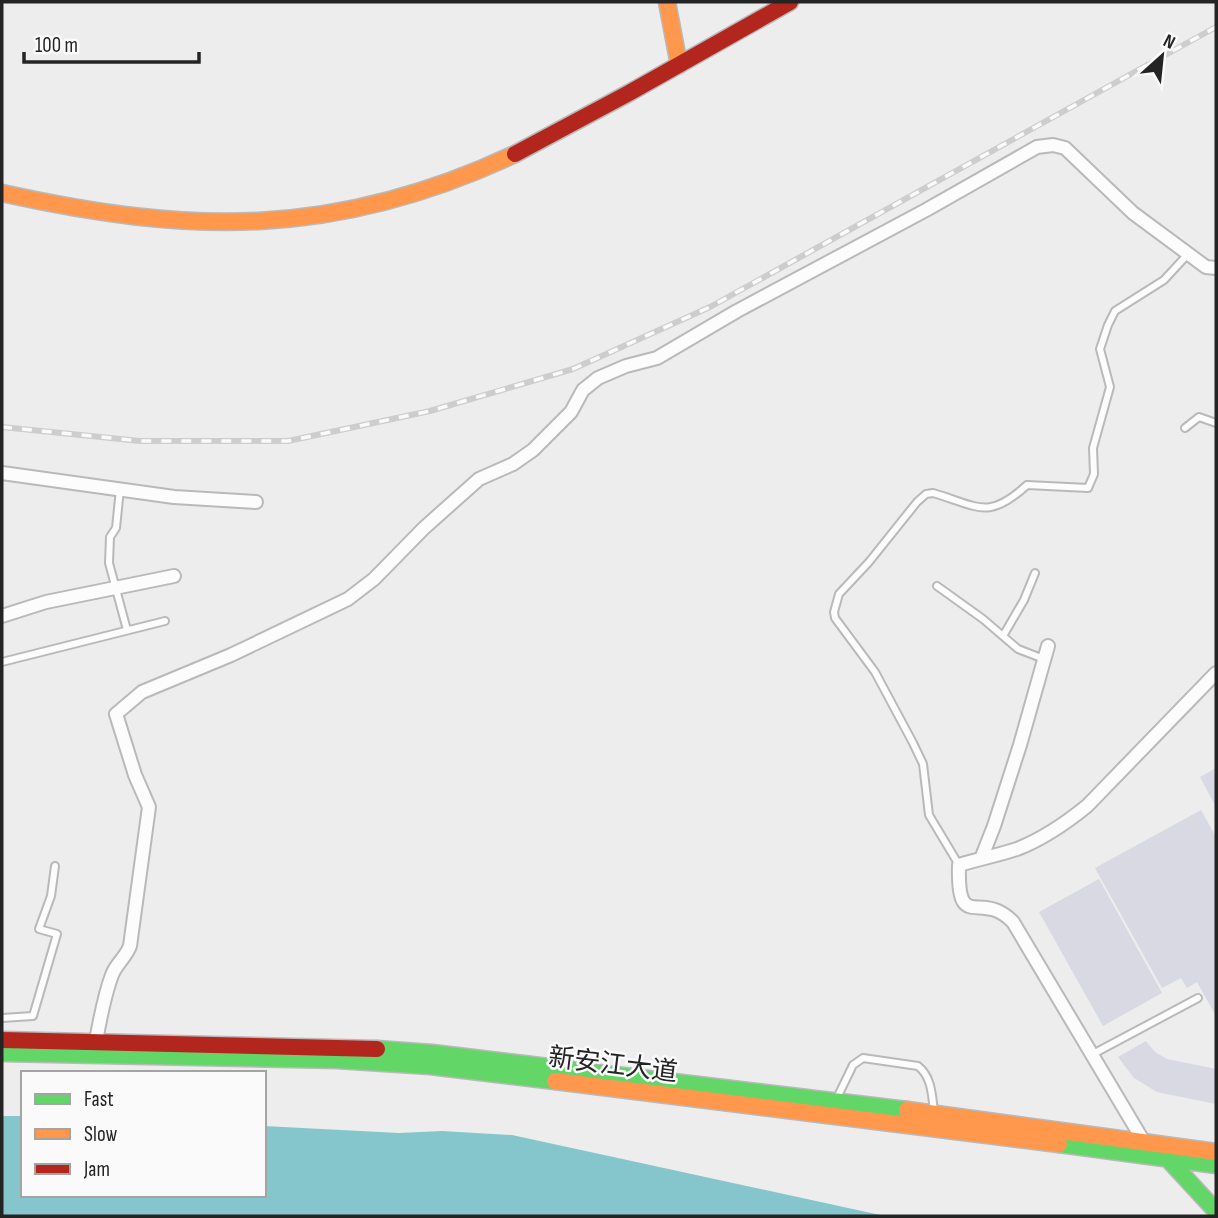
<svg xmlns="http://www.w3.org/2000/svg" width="1218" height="1218" viewBox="0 0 1218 1218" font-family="'Sofia Sans Condensed','Noto Sans SC',sans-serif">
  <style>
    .water { fill: #85c6cd }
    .building { fill: #d8d9e3 }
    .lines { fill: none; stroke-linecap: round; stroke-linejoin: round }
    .lane-casing { stroke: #b9b9b9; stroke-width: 10 }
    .street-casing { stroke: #b9b9b9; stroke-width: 16 }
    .fast-casing { stroke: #b9b9b9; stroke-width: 19 }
    .slow-casing { stroke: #b9b9b9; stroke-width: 19 }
    .jam-casing { stroke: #b9b9b9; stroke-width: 19 }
    .lane { stroke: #fcfcfc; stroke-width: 6 }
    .street { stroke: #fcfcfc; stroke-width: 12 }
    .fast { stroke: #63d668; stroke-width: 16 }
    .slow { stroke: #ff974d; stroke-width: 16 }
    .jam { stroke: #b3261e; stroke-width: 16 }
    .rail-casing { stroke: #cdcdcd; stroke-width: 6 }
    .rail { stroke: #fafafb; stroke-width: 3.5; stroke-dasharray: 10; stroke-linecap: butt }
    .labels { text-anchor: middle; stroke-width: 5; stroke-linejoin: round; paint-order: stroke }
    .street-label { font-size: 26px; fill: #242425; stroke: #fafafb }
  </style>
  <rect width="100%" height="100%" fill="#ededed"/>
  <path class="water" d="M 2,1116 L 23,1116 L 23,1195 L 264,1195 L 264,1126 L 399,1133 L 442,1131 L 512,1135 L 885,1216 L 2,1216 Z"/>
  <path class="building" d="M 1216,768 L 1216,807 L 1200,777 Z
    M 1201,810 L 1216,837 L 1216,1016 L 1197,982 L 1187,988 L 1181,978 L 1162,988 L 1095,868 Z
    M 1099,879 L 1162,993 L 1103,1026 L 1039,912 Z
    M 1146,1041 L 1155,1052 L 1167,1059 L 1216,1069 L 1216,1104 L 1157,1092 L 1134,1078 L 1118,1057 Z"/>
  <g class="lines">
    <defs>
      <path id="lane" d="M 1185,428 L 1199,417 L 1216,423
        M 120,489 L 116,528 L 110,537 L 109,563 L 127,630
        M 937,586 L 983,619 L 1018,649 L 1044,659
        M 1003,636 L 1024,600 L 1035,573
        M 2,662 L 165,621
        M 959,865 L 929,815 L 923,764 L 913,743 L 875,672 L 835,618 L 834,612 L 839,594 L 869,562 L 917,502 L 926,494 L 933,493 C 978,506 988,521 1027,485 L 1088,488 L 1094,474 L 1093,448 L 1110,387 L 1100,349 L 1108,325 L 1115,311 L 1164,280 L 1188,254
        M 2,1018 L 33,1016 L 57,934 L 39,929 L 51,896 L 55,866
        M 1093,1054 L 1198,998
        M 836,1100 L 853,1065 L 863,1058 L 918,1066 C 932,1077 932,1096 934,1112"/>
      <path id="street" d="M 2,473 L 174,497 L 256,502
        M 2,616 L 46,602 L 174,576
        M 981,859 L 994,826 L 1020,745 L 1048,646
        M 96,1041 C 100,1019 104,996 112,975 C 116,964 126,957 130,946 L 149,807 L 135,775 L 116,714 L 142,692 L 231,655 L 348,599 L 374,579 L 424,528 L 479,479 L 513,464 L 533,450 L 571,412 L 583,390 L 598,378 L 626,366 L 657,358 L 737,311 L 926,210 L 1037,147 L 1053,145 L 1065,148 L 1133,213 L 1206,267 L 1216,268
        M 1144,1142 L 1013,922 C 980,888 957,935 959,865 C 979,859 999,855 1017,849 C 1043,839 1066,823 1087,806 L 1216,673"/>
      <path id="fast" d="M 377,1049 L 432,1053 L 907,1110
        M 2,1053 L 337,1060 L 430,1066 L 555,1081
        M 1059,1144 L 1216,1165
        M 1167,1158 L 1216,1211"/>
      <path id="slow" d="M 667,2 L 679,65
        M 2,193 C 191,235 336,238 515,154
        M 555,1081 L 1059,1144
        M 907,1110 L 1216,1152"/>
      <path id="jam" d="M 515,154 L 629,93 L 790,2
        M 2,1040 L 377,1049"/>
    </defs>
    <use href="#lane" class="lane-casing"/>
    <use href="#street" class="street-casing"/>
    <use href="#fast" class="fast-casing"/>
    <use href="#slow" class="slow-casing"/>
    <use href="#jam" class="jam-casing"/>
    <use href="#lane" class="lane"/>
    <use href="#street" class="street"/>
    <use href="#fast" class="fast"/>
    <use href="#slow" class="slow"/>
    <use href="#jam" class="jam"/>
    <defs>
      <path id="rail" d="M 2,427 L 140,441 L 288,441 L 430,411 L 573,369 L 710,307 L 1216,27"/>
    </defs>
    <use href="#rail" class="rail-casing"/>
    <use href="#rail" class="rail"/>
  </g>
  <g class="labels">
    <g class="street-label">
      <text transform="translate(613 1064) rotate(7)" y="9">新安江大道</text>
    </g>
  </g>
  <rect width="1218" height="1218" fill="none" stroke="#242425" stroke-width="7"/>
  <rect x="21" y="1071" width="245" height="126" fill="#fafafb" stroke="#a4a4a5" stroke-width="2"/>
  <rect x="35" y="1094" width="35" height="10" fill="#63d668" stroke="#a4a4a5" stroke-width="2"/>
  <text x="84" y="1106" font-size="21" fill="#242425">Fast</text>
  <rect x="35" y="1129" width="35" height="10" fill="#ff974d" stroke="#a4a4a5" stroke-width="2"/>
  <text x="84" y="1141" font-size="21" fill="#242425">Slow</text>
  <rect x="35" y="1164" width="35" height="10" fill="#b3261e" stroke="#a4a4a5" stroke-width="2"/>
  <text x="84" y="1176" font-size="21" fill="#242425">Jam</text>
  <g transform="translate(1162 56) rotate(27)" stroke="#fafafb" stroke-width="5" paint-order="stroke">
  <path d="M0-5L12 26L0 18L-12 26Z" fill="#242425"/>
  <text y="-10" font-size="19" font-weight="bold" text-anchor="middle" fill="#242425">N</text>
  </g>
  <path d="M24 52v10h175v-10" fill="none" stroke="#242425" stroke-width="3.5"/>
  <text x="35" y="52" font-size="21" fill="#242425" stroke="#fafafb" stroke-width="5" paint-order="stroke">100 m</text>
</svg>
